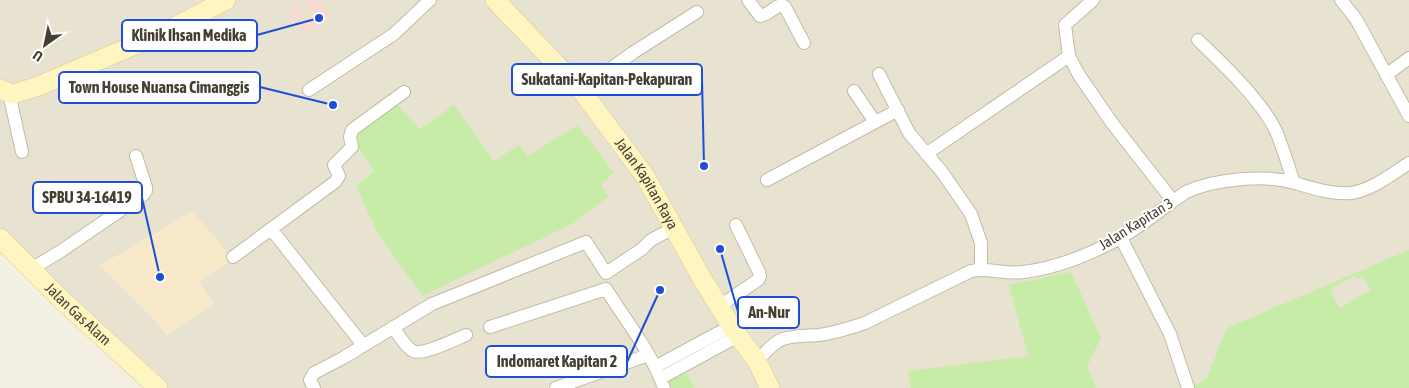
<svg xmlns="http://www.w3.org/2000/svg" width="1409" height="388" viewBox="0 0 1409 388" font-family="'Asap Condensed',sans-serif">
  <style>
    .residential { fill: #e8e2d0 }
    .commercial { fill: #f8e9cb }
    .medical { fill: #f5dbd4 }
    .green { fill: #c7eca7; fill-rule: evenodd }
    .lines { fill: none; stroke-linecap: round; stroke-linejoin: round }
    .street-casing { stroke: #c2bba7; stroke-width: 14 }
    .secondary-casing { stroke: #d7ca8d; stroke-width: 20 }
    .street { stroke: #fff; stroke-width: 12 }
    .secondary { stroke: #fff5c0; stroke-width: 19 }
    .labels { text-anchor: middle; stroke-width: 4; stroke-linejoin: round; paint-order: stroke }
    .street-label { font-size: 15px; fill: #453f32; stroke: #fff }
    .leader { fill: none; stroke: #1d4ed8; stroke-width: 2 }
    .callout-dot { fill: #1d4ed8; stroke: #fff; stroke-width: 2 }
    .callout { fill: #fff; stroke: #1d4ed8; stroke-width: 2 }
    .callout-label { font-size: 16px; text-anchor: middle; font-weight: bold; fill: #453f32 }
  </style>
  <rect width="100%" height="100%" fill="#f3efe2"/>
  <path class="residential" d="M 0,0 L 1409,0 L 1409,388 L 158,388 L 0,238 Z"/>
  <path class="commercial" d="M 192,211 L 225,249 L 232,260 L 199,282 L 214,304 L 167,335 L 143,308 L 99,266 Z"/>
  <path class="medical" d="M 304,0 L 320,0 L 331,16 L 305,35 L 287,11 L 296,5 L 307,20 L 314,16 Z"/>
  <path class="green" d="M 390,97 L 420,129 L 454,105 L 494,161 L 519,145 L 528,156 L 578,125 L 614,173 L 601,184 L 608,197 L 570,225 L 422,296 L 376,230 L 356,186 L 374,171 L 347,131 Z
    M 1409,250 L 1409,388 L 1191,388 L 1207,378 L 1227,328 ZM 1354,276 L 1357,279 L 1363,276 L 1371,290 L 1340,308 L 1330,290 Z
    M 1071,272 L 1101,338 L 1087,366 L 1096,388 L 911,388 L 908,371 L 1028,356 L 1009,285 Z
    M 685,371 L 695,388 L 672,388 L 668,381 Z"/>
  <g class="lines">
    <defs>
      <path id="street" d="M 748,0 L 760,16 C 769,15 774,6 782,5 L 785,7 L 804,43
        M 1093,0 L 1065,25 L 1069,56 L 1079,75 L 1112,123 L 1173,201
        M 1341,0 L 1356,19 L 1409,116
        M 1198,40 C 1223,64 1261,100 1276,131 C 1283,148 1288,165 1294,183
        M 879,74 L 909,133 L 942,172 L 971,214 L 981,243 L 981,269
        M 1386,75 L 1409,58
        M 309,90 L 394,34 L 430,0
        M 581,90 L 634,52 L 697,12
        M 854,91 L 875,122
        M 9,93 L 22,152
        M 926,154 L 1069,56
        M 767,180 L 898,110
        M 271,229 L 363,345
        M 1121,238 L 1170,334 L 1188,388
        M 233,257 L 335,182 L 339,176 L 334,165 L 352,147 L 350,137 L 352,130 L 404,92
        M 31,269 L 61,251 L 143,195 L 146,191 L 146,187 L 136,156
        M 718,307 L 758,280 L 760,276 L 759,272 L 736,225
        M 393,327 C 398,334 405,347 413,351 C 422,356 456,339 466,335
        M 490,327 L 606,289 C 626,321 652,353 664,388
        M 757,361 C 764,354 771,345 780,340 C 792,335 806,336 819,335 C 835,333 850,328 865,323 L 971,271 C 988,267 1005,275 1023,272 C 1057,268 1091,254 1120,238 C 1143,225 1164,207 1186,192 C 1215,179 1265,174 1295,183 C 1312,188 1333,195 1351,193 C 1372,190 1392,174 1409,163
        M 655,367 L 731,326
        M 661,378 L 738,336
        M 314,388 L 310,380 L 314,373 L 343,358 L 432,304 L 586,242 L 606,273 L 642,249 L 651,240 L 674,228
        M 556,388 L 648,355"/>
      <g id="secondary">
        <path id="s1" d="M 495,0 L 581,90 L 645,176 L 700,275 L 731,326 L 757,361 L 770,388"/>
        <path d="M 0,89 L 13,94 L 36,87 L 163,33 L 226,0"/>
        <path id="s2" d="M 0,238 L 62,300 L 158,388"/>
      </g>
    </defs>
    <use href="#street" class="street-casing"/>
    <use href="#secondary" class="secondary-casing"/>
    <use href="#street" class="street"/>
    <use href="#secondary" class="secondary"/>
  </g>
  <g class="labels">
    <g class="street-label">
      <text dy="5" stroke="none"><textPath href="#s1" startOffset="239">Jalan Kapitan Raya</textPath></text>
      <text transform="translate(1136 224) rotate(-32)" y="5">Jalan Kapitan 3</text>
      <text dy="5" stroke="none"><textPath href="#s2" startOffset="109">Jalan Gas Alam</textPath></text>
    </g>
  </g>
  <path class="leader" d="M319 18L257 35M704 166L702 79M333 105L260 87M160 277L142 198M720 249L738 312M660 290L627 362"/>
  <g class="callout-dot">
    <circle cx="319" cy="18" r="5"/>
    <circle cx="704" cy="166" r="5"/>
    <circle cx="333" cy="105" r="5"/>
    <circle cx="160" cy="277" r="5"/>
    <circle cx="720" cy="249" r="5"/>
    <circle cx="660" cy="290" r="5"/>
  </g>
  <g class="callout">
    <rect x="122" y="20" width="135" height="31" rx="5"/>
    <rect x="512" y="64" width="190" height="31" rx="5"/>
    <rect x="59" y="72" width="201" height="31" rx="5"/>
    <rect x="33" y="182" width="109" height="31" rx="5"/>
    <rect x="738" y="297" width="61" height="31" rx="5"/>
    <rect x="486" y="346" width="141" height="31" rx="5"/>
  </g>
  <g class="callout-label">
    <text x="189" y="41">Klinik Ihsan Medika</text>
    <text x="607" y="85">Sukatani-Kapitan-Pekapuran</text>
    <text x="159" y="93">Town House Nuansa Cimanggis</text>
    <text x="87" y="203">SPBU 34-16419</text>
    <text x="769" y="318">An-Nur</text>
    <text x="557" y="367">Indomaret Kapitan 2</text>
  </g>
  <g transform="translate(45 45) rotate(213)" stroke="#ffffff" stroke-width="4" paint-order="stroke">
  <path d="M0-4L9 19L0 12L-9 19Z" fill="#453f32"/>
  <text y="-8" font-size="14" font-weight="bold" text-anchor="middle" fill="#453f32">U</text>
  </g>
</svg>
